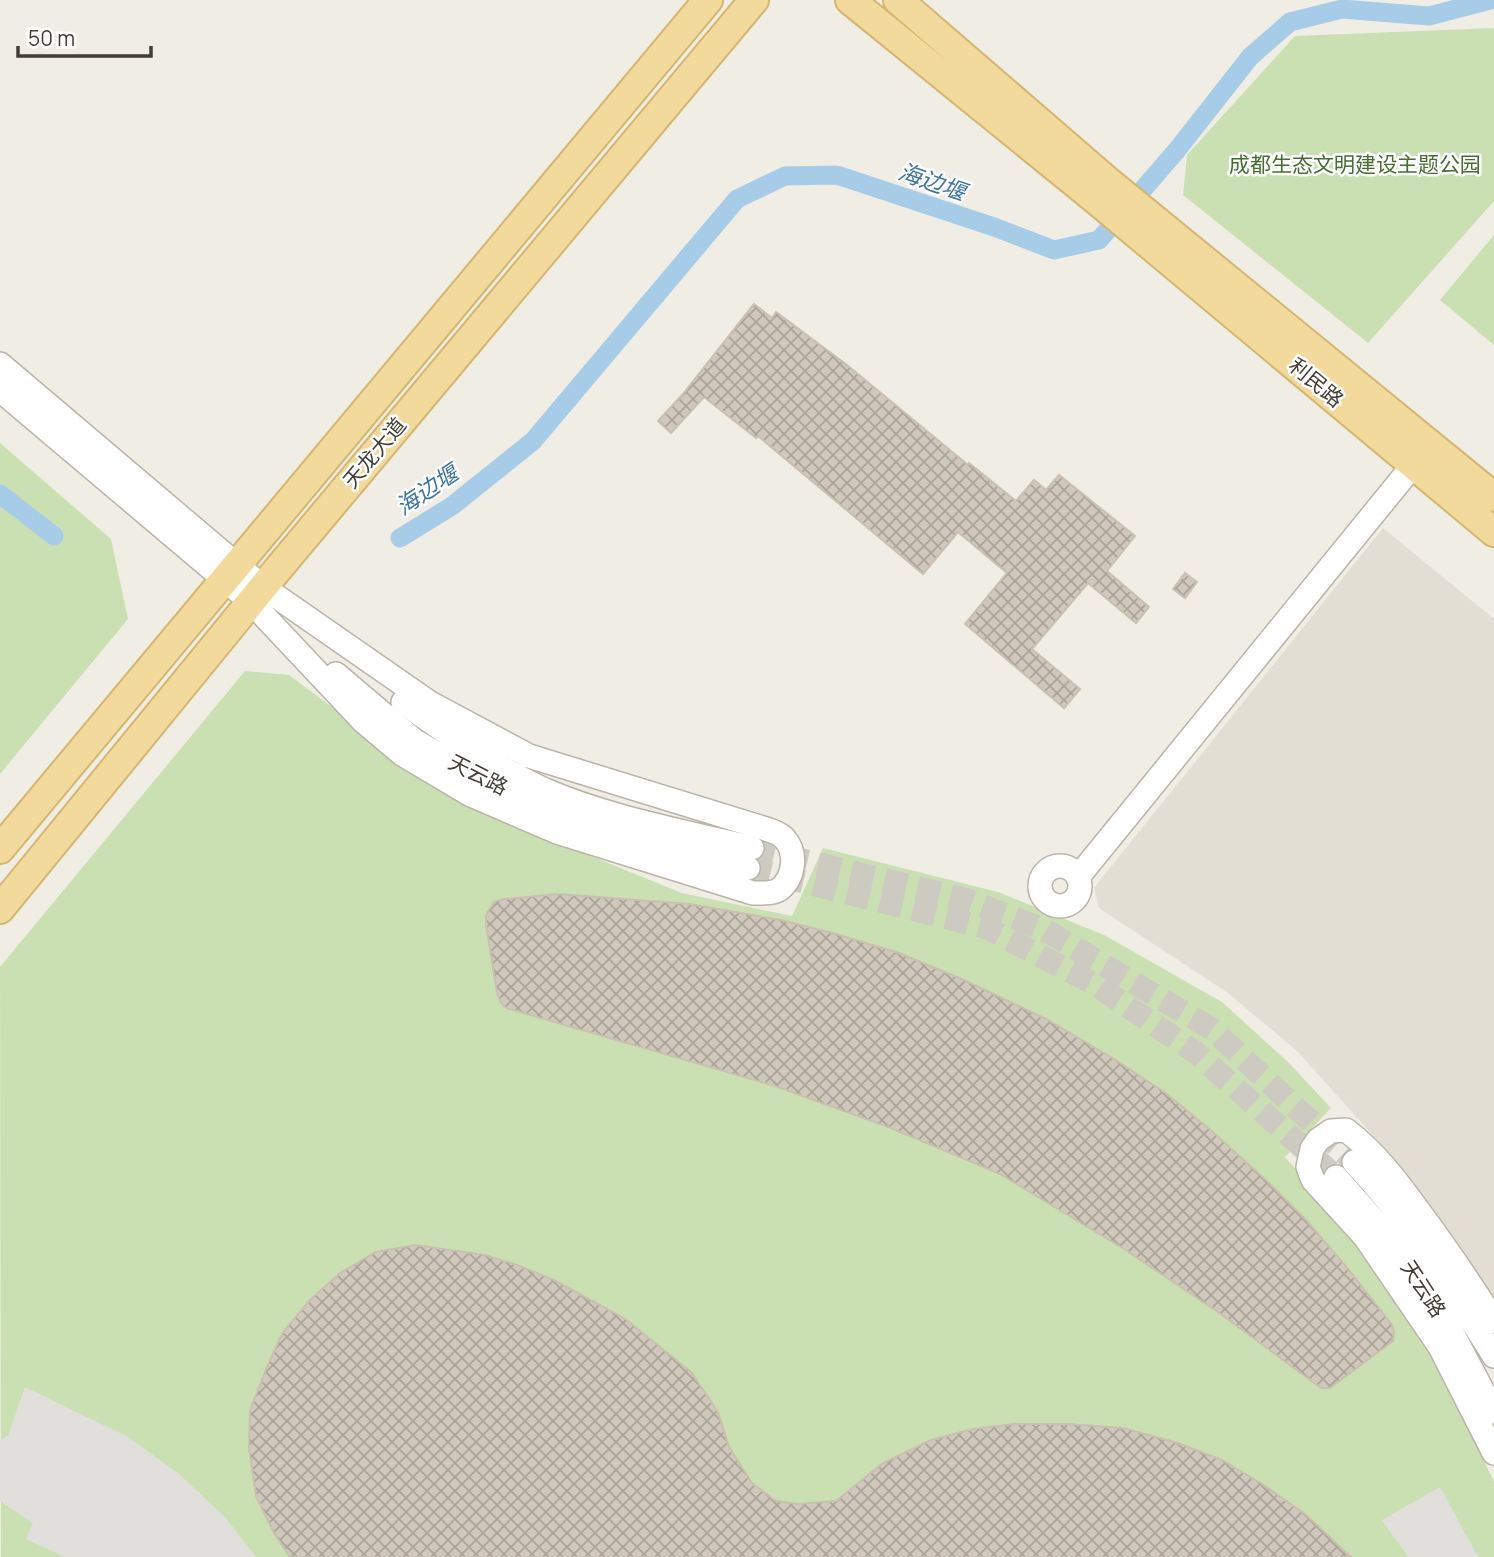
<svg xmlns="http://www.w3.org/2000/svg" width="1494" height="1557" viewBox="0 0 1494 1557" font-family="Manrope,'Noto Sans SC',sans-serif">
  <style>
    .residential { fill: #e3ded3 }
    .green { fill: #cbe0b2 }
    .parking { fill: #e1dfdc }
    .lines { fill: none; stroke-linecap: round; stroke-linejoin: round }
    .canal { stroke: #a7cce7; stroke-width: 19 }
    .building { fill: url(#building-cross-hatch); stroke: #cac0b0; stroke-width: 2 }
    .minor-tunnel { stroke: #cdcac2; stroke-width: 23; stroke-dasharray: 23 11; stroke-linecap: butt }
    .minor-casing { stroke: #bab4a9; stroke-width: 26 }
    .major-casing { stroke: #d5b66e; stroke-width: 32 }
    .minor { stroke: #fff; stroke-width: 23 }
    .major { stroke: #f2da9c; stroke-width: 28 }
    .labels { text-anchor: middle; stroke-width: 5; stroke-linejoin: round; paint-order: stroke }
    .park-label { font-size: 21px; fill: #466c30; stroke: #fff }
    .street-label { font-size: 21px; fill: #423d35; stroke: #fff }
    .water-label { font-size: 23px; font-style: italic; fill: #3c75a0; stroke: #fff }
  </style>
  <defs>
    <pattern id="building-cross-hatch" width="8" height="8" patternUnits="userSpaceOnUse" patternTransform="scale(1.75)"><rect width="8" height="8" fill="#d0c8bc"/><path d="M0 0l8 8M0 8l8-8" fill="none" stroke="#aaa49a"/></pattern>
  </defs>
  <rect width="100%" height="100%" fill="#f0ede5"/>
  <path class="residential" d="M 1383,528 L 1494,619 L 1494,1303 L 1465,1255 L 1380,1143 L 1297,1051 L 1228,993 L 1099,908 L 1094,888 Z"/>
  <path class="green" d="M 1494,28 L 1494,201 L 1368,343 L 1183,195 L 1187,155 L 1295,36 Z
    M 1494,235 L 1494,345 L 1440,300 Z
    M 0,443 L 111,539 L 128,619 L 0,774 Z
    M 245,671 L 289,675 L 462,804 L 682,893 L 792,916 L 823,848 L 998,892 L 1104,935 L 1222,1002 L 1288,1062 L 1331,1108 L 1285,1157 L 1328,1205 L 1432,1348 L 1494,1482 L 1494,1557 L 1,1557 L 0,967 Z"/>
  <path class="parking" d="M 25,1387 L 128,1437 L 179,1474 L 225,1517 L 256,1557 L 65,1557 L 26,1539 L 33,1523 L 0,1501 L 0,1440 L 8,1436 Z
    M 1440,1487 L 1478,1557 L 1408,1557 L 1382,1520 Z"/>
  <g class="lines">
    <path class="canal" d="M 0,494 L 54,536
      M 400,538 L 452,506 L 533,441 L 737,199 L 785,176 L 837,175 L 994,227 L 1054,250 L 1099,240 L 1177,150 L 1250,57 L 1290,22 L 1342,9 L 1429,16 L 1490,0"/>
  </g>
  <path class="building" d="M 754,304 L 772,318 L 776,312 L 847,365 L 968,465 L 969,463 L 1016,501 L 1034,480 L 1046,490 L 1059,475 L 1135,536 L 1107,571 L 1149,607 L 1136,623 L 1088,583 L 1032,649 L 1080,689 L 1064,708 L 965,624 L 1007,573 L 958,532 L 923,574 L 758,436 L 756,438 L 704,397 L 671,433 L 658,421 L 683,394 Z
    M 1185,573 L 1197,582 L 1185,598 L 1173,589 Z
    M 558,894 L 690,904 L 781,920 L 836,934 L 899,953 L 964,980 L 1046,1019 L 1114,1059 L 1167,1094 L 1214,1133 L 1268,1182 L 1307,1221 L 1349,1270 L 1392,1325 L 1394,1332 L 1393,1341 L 1330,1388 L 1321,1388 L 1218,1312 L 1124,1249 L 1000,1174 L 891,1128 L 775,1086 L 506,1008 L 500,1001 L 497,993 L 486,924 L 486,915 L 494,902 L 504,899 Z
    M 415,1245 L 485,1255 L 517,1265 L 554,1280 L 624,1318 L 691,1372 L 718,1412 L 729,1447 L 752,1483 L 776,1501 L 798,1504 L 836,1501 L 883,1463 L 931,1440 L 973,1429 L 1014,1424 L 1068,1424 L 1123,1428 L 1178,1443 L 1222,1460 L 1262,1484 L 1305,1514 L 1351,1557 L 290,1557 L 274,1533 L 256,1496 L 249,1448 L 250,1410 L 267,1367 L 283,1332 L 310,1300 L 340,1273 L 376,1252 Z"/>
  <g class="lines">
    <path class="minor-tunnel" d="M 752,848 L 965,899 L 1043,929 L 1212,1029 L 1354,1162
      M 748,868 L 987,928 L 1096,985 L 1195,1052 L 1336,1177"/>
    <defs>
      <path id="minor" d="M 0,364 L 263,587 L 430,703 L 529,756 L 763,828 C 770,830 779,833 784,838 C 797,852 795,876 780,889 C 773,894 761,893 753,893 L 557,832 L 471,795 L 402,754 L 364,722 L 251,602 L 0,390
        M 336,674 L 415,741 L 475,776 L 570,819 L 748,868
        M 403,702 C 448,735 495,767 545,790 C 610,818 684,831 752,848
        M1040 886a20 20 0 1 1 40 0a20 20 0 1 1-40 0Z
        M 1078,877 L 1423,453
        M 1354,1162 C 1409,1220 1451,1288 1494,1356
        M 1336,1177 L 1393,1242 L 1450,1329 L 1494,1412
        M 1494,1321 C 1470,1283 1445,1246 1418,1210 C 1397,1181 1375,1152 1346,1130 L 1331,1131 L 1318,1140 L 1312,1149 L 1308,1167 L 1313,1180 L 1365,1237 L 1440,1347 L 1494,1453"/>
      <path id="major" d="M 850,0 L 1095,199 L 1494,532
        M 898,0 L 1111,184 L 1494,497
        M 0,849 L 708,0
        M 0,909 L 263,587 L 754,0"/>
    </defs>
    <use href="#minor" class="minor-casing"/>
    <use href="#major" class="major-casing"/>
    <use href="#minor" class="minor"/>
    <use href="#major" class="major"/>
  </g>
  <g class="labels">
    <g class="park-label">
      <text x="1355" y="172">成都生态文明建设主题公园</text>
    </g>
    <g class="street-label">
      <text transform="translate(1316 383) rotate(40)" y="7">利民路</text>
      <text transform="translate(375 453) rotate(-50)" y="7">天龙大道</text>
      <text transform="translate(478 775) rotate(27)" y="7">天云路</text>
      <text transform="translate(1423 1289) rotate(57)" y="7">天云路</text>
    </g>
    <g class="water-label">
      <text transform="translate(932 182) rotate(19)" y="8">海边堰</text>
      <text transform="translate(427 490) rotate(-34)" y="8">海边堰</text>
    </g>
  </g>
  <path d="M18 46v10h133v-10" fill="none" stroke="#423d35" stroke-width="3.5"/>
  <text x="28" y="46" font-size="21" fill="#423d35" stroke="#ffffff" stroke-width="5" paint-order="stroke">50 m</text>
</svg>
